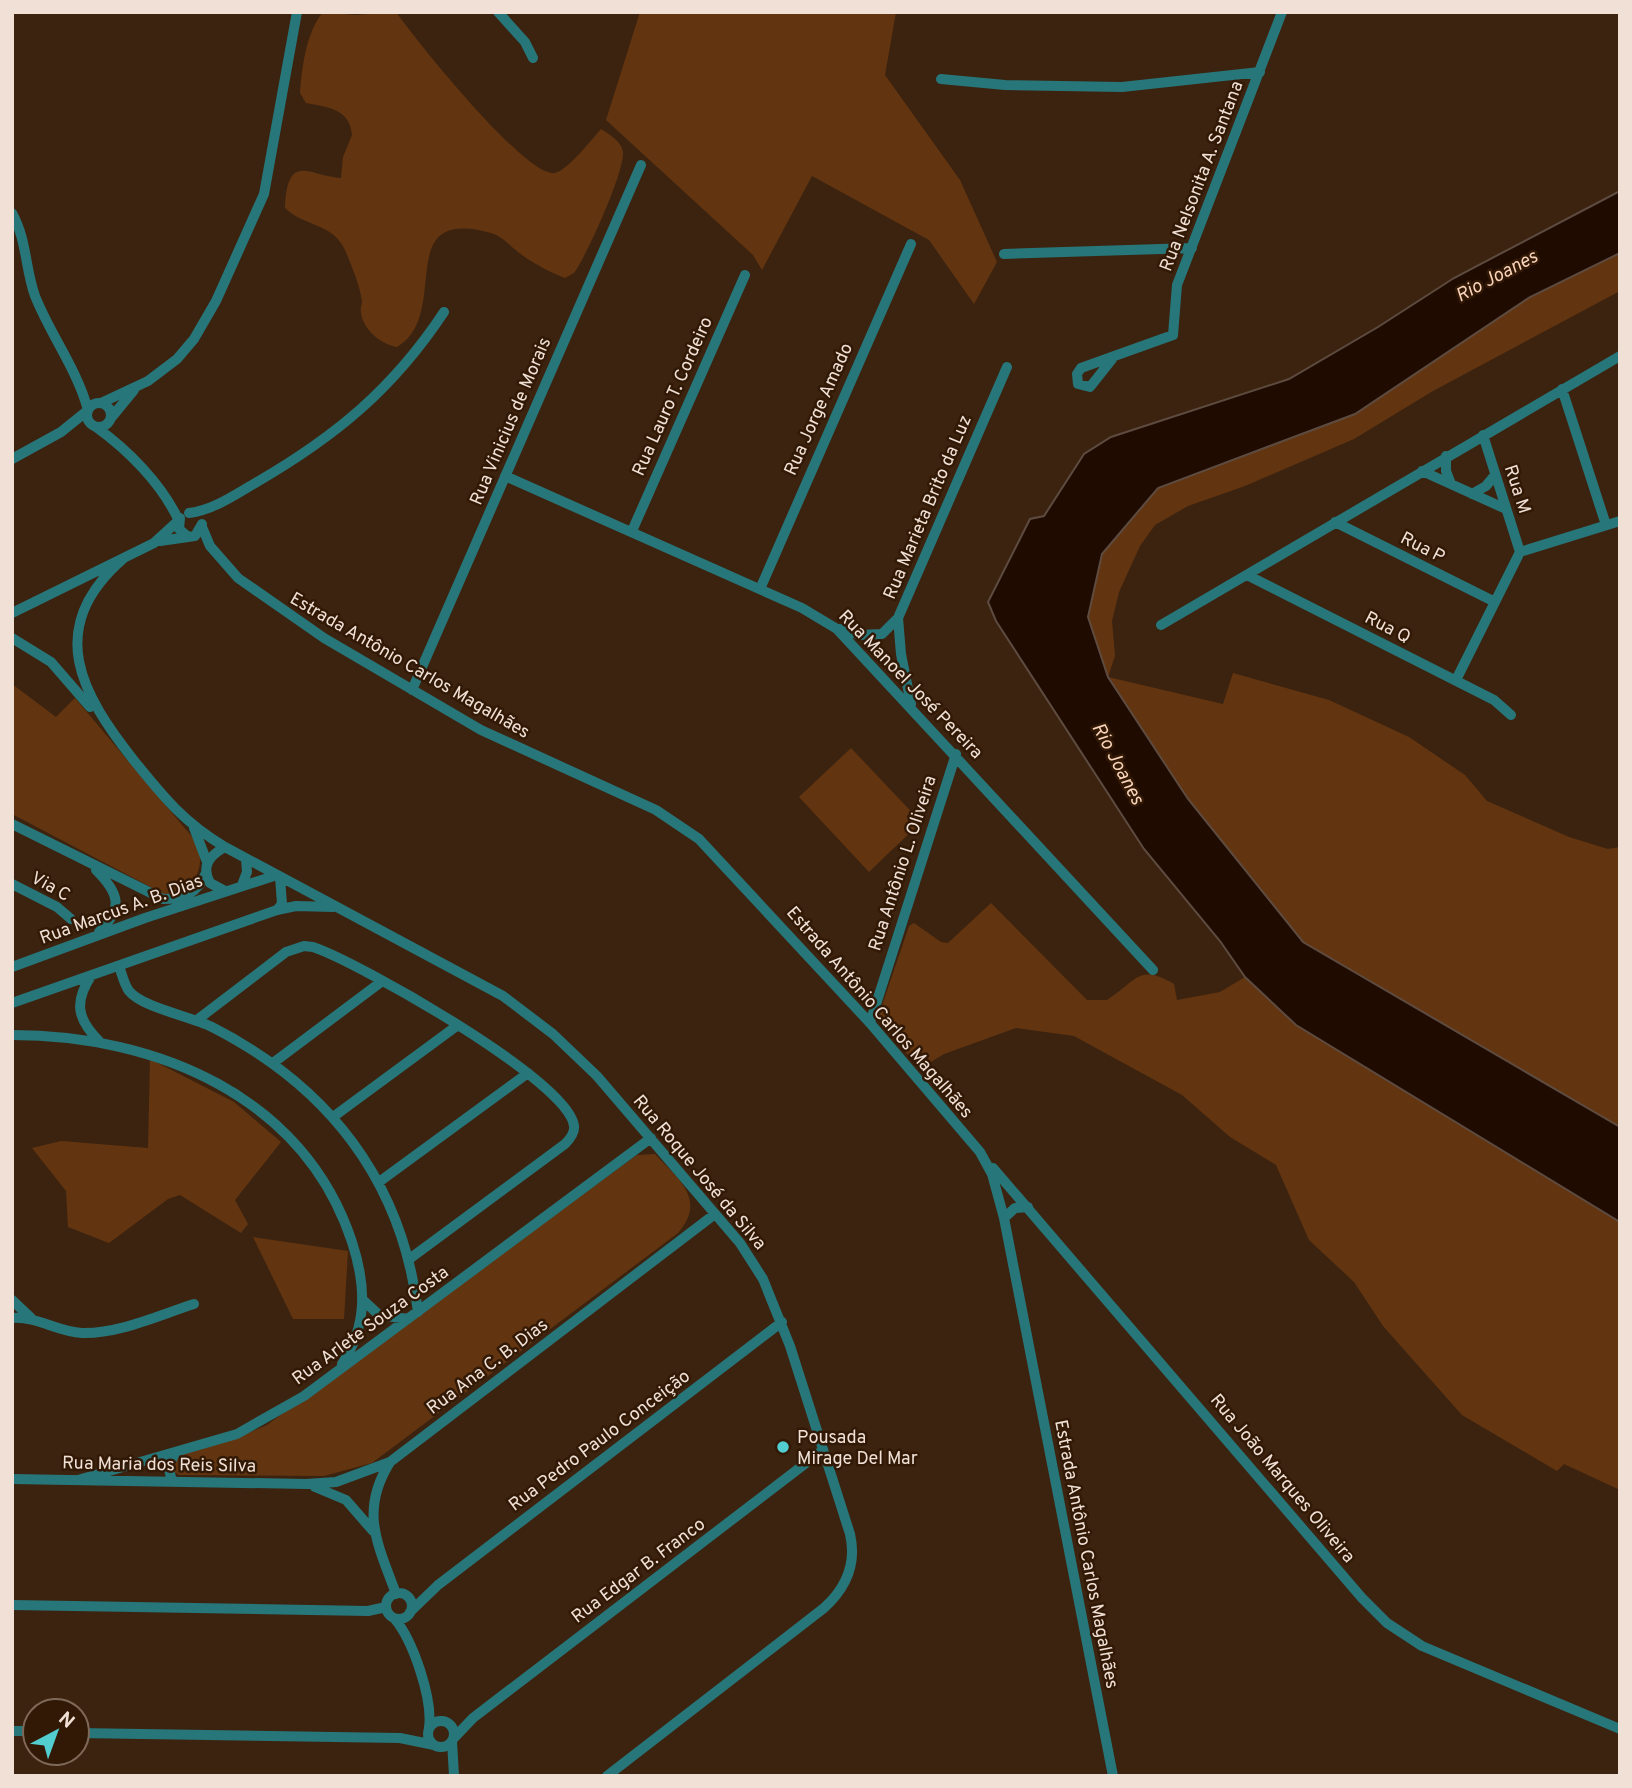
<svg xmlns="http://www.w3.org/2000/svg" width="1632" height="1788" viewBox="0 0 1632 1788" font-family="Overpass,sans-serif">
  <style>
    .green { fill: #623510 }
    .water { fill: #1f0b00; stroke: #5e4b40; stroke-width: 2 }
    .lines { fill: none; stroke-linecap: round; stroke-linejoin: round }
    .minor { stroke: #277679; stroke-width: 10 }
    .poi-dot { fill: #52cdd0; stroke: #311906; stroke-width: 2.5 }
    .labels { text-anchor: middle; stroke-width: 5; stroke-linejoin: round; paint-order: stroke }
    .street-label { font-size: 18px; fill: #f1e0d5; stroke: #311906 }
    .poi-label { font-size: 18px; fill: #f1e0d5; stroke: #311906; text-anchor: start }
    .water-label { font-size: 19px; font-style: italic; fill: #f9d3b9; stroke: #311906 }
  </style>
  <rect width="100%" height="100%" fill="#3c2310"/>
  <path class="green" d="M 323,12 L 355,15 L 396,12 C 415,39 527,179 555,173 C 568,170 592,139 601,129 C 610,135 621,141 623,152 C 625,171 586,257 574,273 L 565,278 C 548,271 532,263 518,252 C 509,245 502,236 491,233 C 390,205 453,314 397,347 C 382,345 362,329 361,312 C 360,308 362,305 362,301 C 360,286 351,264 345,250 C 332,222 304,227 285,208 C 287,150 311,177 341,178 L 343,157 L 352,135 C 350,109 328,107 306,103 L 300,93 C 302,67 306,33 323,12 Z
    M 640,12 L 896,12 L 885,75 L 960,180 L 997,262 L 974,304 L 929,240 L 812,176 L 762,270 L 753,255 L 606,120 Z
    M 1620,253 L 1620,291 L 1433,391 L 1354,439 L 1245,486 L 1188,506 L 1155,525 L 1140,546 L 1119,592 L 1112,621 L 1115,656 L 1108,677 L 1223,704 L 1233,673 L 1329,700 L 1409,737 L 1465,775 L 1487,801 L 1569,837 L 1608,849 L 1620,847 L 1620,1127 L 1303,942 L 1188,799 L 1108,677 L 1088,617 L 1102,554 L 1158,488 L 1355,414 L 1530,297 Z
    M 12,684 L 56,717 L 75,698 L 194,839 C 206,860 199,876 185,893 L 164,894 L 12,814 Z
    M 851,748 L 921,822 L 869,872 L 799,797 Z
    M 991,903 L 1087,1000 L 1107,1000 C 1137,981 1138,963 1174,984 L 1177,1000 L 1220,992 L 1245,977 L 1296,1025 L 1620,1222 L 1620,1490 L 1564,1464 L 1557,1471 L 1462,1415 L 1383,1326 L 1354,1282 L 1309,1240 L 1276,1165 L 1230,1137 L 1182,1095 L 1074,1036 L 1016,1028 L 944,1054 L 921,1068 L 916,1064 L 877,1020 L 909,926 L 914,923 L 941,942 L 948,943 Z
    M 150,1059 L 234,1102 L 281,1142 L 235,1200 L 248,1224 L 241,1233 L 180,1195 L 168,1199 L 109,1243 L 68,1227 L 66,1191 L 32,1148 L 61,1141 L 148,1148 Z
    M 655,1154 C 679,1180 707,1199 678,1233 L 372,1463 L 324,1476 L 179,1475 L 173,1471 L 173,1461 L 178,1455 L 239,1437 L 267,1425 L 637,1155 Z
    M 253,1237 L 348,1251 L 344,1319 L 293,1319 Z"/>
  <path class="water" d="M 1620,191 L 1620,253 L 1530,297 L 1355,414 L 1158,488 L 1102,554 L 1088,617 L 1108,677 L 1188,799 L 1303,942 L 1620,1127 L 1620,1222 L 1296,1025 L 1245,977 L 1220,941 L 1144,849 L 996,621 L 988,602 L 1030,519 L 1044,516 L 1084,454 L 1111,437 L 1289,379 L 1378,327 L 1454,278 Z"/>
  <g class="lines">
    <path class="minor" d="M 498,12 L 525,42 L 533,58
      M 941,79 L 1005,85 L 1122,87 L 1260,72
      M 12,213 C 27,240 25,268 35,296 C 51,336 77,369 88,410
      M 1004,254 L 1192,248
      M 1113,358 L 1090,387 L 1078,384 L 1077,374 L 1081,368 L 1173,335 L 1177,285 L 1282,12
      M 1562,389 L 1606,525
      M87 415a12 12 0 1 1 24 0a12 12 0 1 1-24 0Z
      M 101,403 L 148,381 L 177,359 L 194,339 L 216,301 L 264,194 L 297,12
      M 111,418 L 134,390
      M 96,427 C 128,450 162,484 179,521
      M 1483,435 L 1520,552
      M 1446,456 L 1446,471 L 1451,484
      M 12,459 L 61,432 L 87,411
      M 1422,471 L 1506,509
      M 505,476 L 802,608 L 837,629 L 1153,970
      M 1472,494 L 1486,486 L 1495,475
      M 189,513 C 214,510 236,494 257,482 C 336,436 393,389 444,312
      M 180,518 L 179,529 L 187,536
      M 1335,522 L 1495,602
      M 202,527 L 210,546 L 238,578 L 324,638 L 481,730 L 656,810 L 699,839 L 870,1023 L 980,1152 L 992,1174 L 1004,1218 L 1113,1776
      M 632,531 L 745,275
      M 160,541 L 195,536 L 202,524
      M 124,558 C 43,628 81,694 136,763 C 165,799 185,823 225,847 L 503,996 L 553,1034 L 597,1076 L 740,1243 L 763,1279 L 790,1346 L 850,1534 C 857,1564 846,1588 824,1608 L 607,1776
      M 1247,575 L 1494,700 L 1511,715
      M 760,589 L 911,244
      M 12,613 L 154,543 L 178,521
      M 1161,625 L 1620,356
      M 840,629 L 860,635 L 882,634 L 898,618
      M 12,638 L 51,662 L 90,707
      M 1456,680 L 1520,552 L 1620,521
      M 412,690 L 641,165
      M 911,704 L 901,654 L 898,618 L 1007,367
      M 12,824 L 163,899 C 184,899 197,894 206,873
      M 194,828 L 207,862
      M 96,870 C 119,893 124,908 99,932
      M 12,884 L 57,907 L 71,919
      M 242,885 L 247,872 L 246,859
      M 225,891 L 210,883 C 201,866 209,856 225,847
      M 277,910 L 282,904 L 280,877
      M 119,966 C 122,974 124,984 129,991 C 143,1008 190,1016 212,1027 C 328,1086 402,1180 418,1312
      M 12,967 L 145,918 L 277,875
      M 91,976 C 74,1002 77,1019 99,1041
      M 12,1003 L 277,910 L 296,906 L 333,907
      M 197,1020 L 286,952 L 304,946 L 313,947 C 358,962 569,1081 574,1126 C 575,1133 570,1139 565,1144 L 408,1260
      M 870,1023 L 956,754
      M 12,1035 C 156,1035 304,1096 352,1242 C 366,1285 368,1325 342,1364
      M 273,1063 L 381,982
      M 333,1117 L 458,1025
      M 993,1168 L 1362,1598 L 1387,1623 L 1422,1646 L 1620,1729
      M 379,1182 L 528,1073
      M 1004,1218 L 1015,1208 L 1028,1207
      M 12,1300 L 31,1318
      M 364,1301 L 379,1315 L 408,1319
      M 12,1318 C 37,1316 57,1332 82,1333 C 119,1334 159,1315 194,1304
      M 12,1479 L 306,1484 L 336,1482 L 390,1462
      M 78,1480 L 237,1434 L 304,1396 L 651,1138
      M 172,1481 L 168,1466 L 176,1452
      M 315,1487 L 346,1500 L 373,1531
      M386 1606a13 13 0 1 1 26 0a13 13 0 1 1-26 0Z
      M 396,1594 C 378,1544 359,1512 390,1462 L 715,1214
      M 12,1605 L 368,1611 L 386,1607
      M 410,1612 L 438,1585 L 782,1322
      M 394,1618 C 413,1640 433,1699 429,1728
      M428 1734a13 13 0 1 1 26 0a13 13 0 1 1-26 0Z
      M 12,1731 L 35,1731
      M 77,1733 L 400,1738 L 434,1745
      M 453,1739 L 473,1718 L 823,1450
      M 452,1741 L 454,1776"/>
  </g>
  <circle class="poi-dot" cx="783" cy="1447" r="7"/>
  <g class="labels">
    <g class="street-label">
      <text transform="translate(1201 176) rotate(-69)" y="6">Rua Nelsonita A. Santana</text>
      <text transform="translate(672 396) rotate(-66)" y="6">Rua Lauro T. Cordeiro</text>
      <text transform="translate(818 409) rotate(-66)" y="6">Rua Jorge Amado</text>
      <text transform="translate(510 421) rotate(-67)" y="6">Rua Vinicius de Morais</text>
      <text transform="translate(1518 489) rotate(72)" y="6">Rua M</text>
      <text transform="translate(927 507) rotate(-67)" y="6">Rua Marieta Brito da Luz</text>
      <text transform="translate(1423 547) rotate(27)" y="6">Rua P</text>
      <text transform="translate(1388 627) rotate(27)" y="6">Rua Q</text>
      <text transform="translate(410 665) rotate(30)" y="6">Estrada Antônio Carlos Magalhães</text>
      <text transform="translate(911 684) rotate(46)" y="6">Rua Manoel José Pereira</text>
      <text transform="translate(902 863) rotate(-72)" y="6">Rua Antônio L. Oliveira</text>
      <text transform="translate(51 886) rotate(29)" y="6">Via C</text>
      <text transform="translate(121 909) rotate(-20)" y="6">Rua Marcus A. B. Dias</text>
      <text transform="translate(880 1012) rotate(49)" y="6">Estrada Antônio Carlos Magalhães</text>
      <text transform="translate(700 1172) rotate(50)" y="6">Rua Roque José da Silva</text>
      <text transform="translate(370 1325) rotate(-36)" y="6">Rua Arlete Souza Costa</text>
      <text transform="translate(487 1366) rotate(-37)" y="6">Rua Ana C. B. Dias</text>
      <text transform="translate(599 1440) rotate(-37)" y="6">Rua Pedro Paulo Conceição</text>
      <text transform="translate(159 1464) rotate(1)" y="6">Rua Maria dos Reis Silva</text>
      <text transform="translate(1283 1478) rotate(50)" y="6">Rua João Marques Oliveira</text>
      <text transform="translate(1087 1554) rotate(79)" y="6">Estrada Antônio Carlos Magalhães</text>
      <text transform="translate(638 1570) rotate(-37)" y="6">Rua Edgar B. Franco</text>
    </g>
    <g class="poi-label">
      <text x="797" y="1443">Pousada<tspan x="797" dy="21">Mirage Del Mar</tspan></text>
    </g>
    <g class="water-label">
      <text transform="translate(1496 275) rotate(-28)" y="7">Rio Joanes</text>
      <text transform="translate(1119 763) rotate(62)" y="7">Rio Joanes</text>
    </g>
  </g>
  <rect width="1632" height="1788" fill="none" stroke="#f1e0d5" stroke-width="28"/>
  <g transform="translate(56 1732) rotate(41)"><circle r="33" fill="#311906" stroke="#7e6959" stroke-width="2"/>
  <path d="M0-5L12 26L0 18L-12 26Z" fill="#52cdd0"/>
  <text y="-10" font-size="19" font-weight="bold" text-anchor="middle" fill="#f1e0d5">N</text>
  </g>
</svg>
